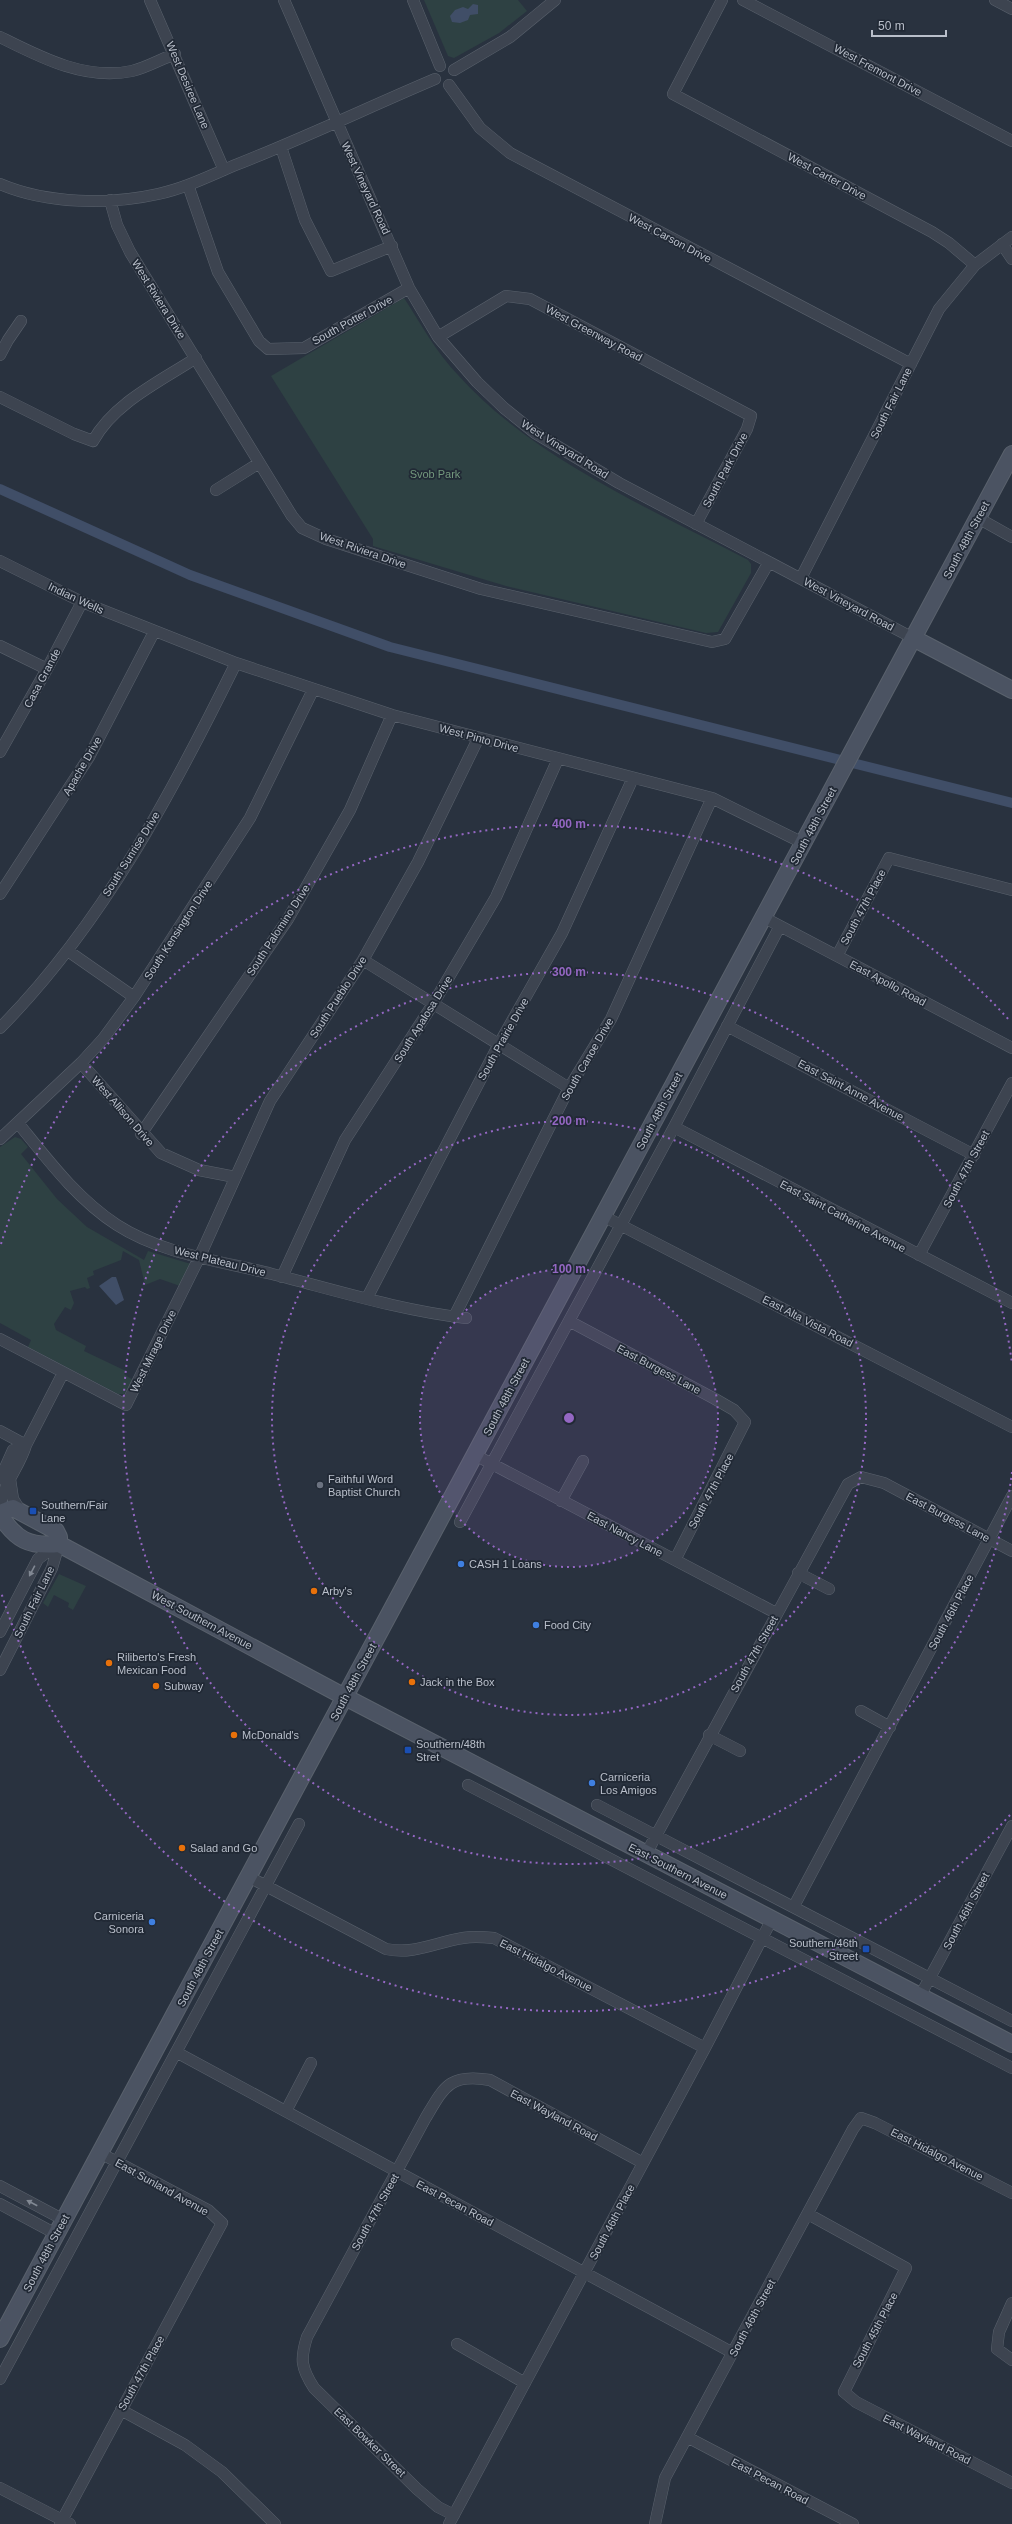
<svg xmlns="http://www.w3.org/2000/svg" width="1012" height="2524" viewBox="0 0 1012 2524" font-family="Helvetica,sans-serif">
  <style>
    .green { fill: #2e4143 }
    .water { fill: #404e67 }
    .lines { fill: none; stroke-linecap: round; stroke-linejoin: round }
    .canal { stroke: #404e67; stroke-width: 10 }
    .street-casing { stroke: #5a626d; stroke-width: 12 }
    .secondary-casing { stroke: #5a626d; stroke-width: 18 }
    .street { stroke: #3d4450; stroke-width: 11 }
    .secondary { stroke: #4b5362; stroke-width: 16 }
    .oneway { fill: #818893 }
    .ring { fill: none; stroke: #9467c3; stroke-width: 2; stroke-dasharray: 2 4 }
    .worship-dot { fill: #6b7280; stroke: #212935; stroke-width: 1.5 }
    .transit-dot { fill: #1a4fb4; stroke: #212935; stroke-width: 1.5 }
    .shop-dot { fill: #3f7fe0; stroke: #212935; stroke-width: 1.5 }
    .food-dot { fill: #e8710a; stroke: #212935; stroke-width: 1.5 }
    .labels { text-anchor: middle; stroke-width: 3.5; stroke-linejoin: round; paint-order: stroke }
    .street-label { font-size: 11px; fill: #b9bfca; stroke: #212935 }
    .park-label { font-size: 11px; fill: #73987d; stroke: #212935 }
    .poi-label { font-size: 11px; fill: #b9bfca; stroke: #212935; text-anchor: start }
    .centre { fill: #9467c3; stroke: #212935; stroke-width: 2 }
    .ring-label { font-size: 12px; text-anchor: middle; font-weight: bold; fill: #9467c3; stroke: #212935; stroke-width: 3.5; stroke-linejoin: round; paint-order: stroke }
  </style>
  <rect width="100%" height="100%" fill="#29323f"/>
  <path class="green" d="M 424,0 L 518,0 L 527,11 L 499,33 L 454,58 L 448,56 Z
    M 404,298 C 421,324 436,352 458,375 C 531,457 651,509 748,560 L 751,564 L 751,573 L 718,632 L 706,633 L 506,586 L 373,546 L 373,539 L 271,376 Z
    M 15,1137 L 21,1139 L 28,1147 L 21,1154 L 57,1199 L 87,1227 L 144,1260 L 148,1251 L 191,1264 L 180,1286 L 160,1279 L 145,1285 L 139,1260 L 123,1251 L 121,1260 L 93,1271 L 94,1275 L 87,1278 L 90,1288 L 87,1289 L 85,1287 L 70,1291 L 74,1303 L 71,1310 L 65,1307 L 54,1324 L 56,1330 L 86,1346 L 84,1351 L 126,1371 L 124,1374 L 133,1380 L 124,1394 L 118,1394 L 28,1347 L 31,1340 L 0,1323 L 0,1147 Z
    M 59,1574 L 86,1586 L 73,1610 L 68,1607 L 69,1603 L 54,1595 L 48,1607 L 43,1603 Z"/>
  <path class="water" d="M 473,4 L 478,5 L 478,14 L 470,15 L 468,20 L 460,23 L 452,22 L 450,16 L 455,10 L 463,7 L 468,9 Z
    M 112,1277 L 116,1277 L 124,1300 L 116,1305 L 99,1286 Z"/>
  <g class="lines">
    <path class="canal" d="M 0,489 L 190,575 L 390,647 L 1012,803"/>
    <defs>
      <path id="street" d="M 150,0 L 224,170
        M 284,0 L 409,288 L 438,337 L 477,382 L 504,408 L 535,433 L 619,483 L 913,638
        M 413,0 L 440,66
        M 722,0 L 673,94 L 932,232 L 949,243 L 975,265
        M 743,0 L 1012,141
        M 995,0 L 1012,9
        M 0,37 C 40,57 85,81 132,71 C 146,68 161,59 175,54
        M 454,70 L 510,37 L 555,0
        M 449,85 L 480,128 L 510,153 L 911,364
        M 281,147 L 305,220 L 331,271 L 392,246
        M 0,184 C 47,204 109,205 158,194 C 186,188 211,175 238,164 C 304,138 369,107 435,79
        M 188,185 L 218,272 L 259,341 L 268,349 L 304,348 L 409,288
        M 110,200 L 117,225 L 130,252 L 292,516 L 302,528 L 326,539 L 481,589 L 712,642 L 725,639 L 769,562
        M 1002,244 L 1012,259
        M 438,337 L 506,296 L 530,299 L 751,416 L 747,429 L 696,524
        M 0,355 L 8,340 L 21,321
        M 0,397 L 74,434 L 93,441 C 114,403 159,382 196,358
        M 216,490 L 259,463
        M 978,518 L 1012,537
        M 0,561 L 82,602 L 236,663 L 392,715 L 712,798 L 803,843
        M 801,578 L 939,309 L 975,265 L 1012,237
        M 0,646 L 47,669
        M 0,752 L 47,669 L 82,602
        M 0,894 L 89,757 L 154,632
        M 763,917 L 1012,1048
        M 68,951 L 134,997
        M 837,956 L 889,858 L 1012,890
        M 363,960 L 569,1088
        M 727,1026 L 974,1155
        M 0,1028 C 102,925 172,793 236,663
        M 81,1063 L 161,1153 L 199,1170 L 235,1177
        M 18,1123 C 48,1160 77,1199 117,1225 C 162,1254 220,1261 272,1274 C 335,1290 402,1311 466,1318
        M 674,1127 L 1012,1303
        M 141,1134 L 288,919 L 350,810 L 392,715
        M 0,1139 L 81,1063 L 103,1039 L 134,997 L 250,818 L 313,690
        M 603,1216 L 1012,1427
        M 919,1255 L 1012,1083
        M 282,1277 L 345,1140 L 433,1004 L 496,897 L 558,759
        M 367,1298 L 499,1044 L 562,933 L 633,778
        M 454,1317 L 569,1088 L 611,1019 L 712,798
        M 569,1321 L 715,1399 L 734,1410 L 745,1422 L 675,1560
        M 0,1339 L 126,1405 L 200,1256 L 270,1101 L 363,960 L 418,862 L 478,739
        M 0,1431 L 26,1445
        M 475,1455 L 776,1613
        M 0,1479 L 13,1450 L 26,1445
        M 10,1479 L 13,1499 L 21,1512
        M 561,1501 L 583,1461
        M 0,1507 C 3,1484 20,1466 26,1445 L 63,1373
        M 460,1522 L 674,1127 L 780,926
        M 798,1573 L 829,1589
        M 0,1632 L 38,1559 L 58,1544
        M 0,1670 L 52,1568 L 59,1544
        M 861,1711 L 890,1727
        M 709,1735 L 740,1751
        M 468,1785 L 1012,2068
        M 597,1805 L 1012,2021
        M 646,1854 L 848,1484 L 861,1477 L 884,1483 L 1012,1551
        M 249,1877 L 386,1949 C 414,1955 436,1942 463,1938 C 473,1936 484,1937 494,1938 L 705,2048
        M 794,1906 L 1012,1496
        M 920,1996 L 1012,1826
        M 176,2052 L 733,2353
        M 286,2111 L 311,2063
        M 0,2186 L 64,2220
        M 0,2204 L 56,2234
        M 808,2214 L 906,2268 L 844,2392 L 856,2402 L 1012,2483
        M 1012,2303 L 999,2332 L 997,2349 L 1012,2360
        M 457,2344 L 525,2383
        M 0,2379 L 299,1824
        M 121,2410 L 185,2445 L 222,2472 L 275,2524
        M 687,2437 L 853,2524
        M 0,2488 L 70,2524
        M 454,2515 L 438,2507 L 417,2489 L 314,2388 C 301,2368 300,2359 307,2337 L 425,2119 C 444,2087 449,2073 490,2080 L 643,2163
        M 60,2524 L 222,2223 L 208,2210 L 100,2153
        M 449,2524 L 705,2048 L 772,1919
        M 655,2524 L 665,2478 L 853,2129 L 861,2118 L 875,2123 L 1012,2193"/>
      <path id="secondary" d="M 913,638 L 1012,690
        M 0,1513 L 13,1508 L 56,1531 L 59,1537 L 59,1544
        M 0,1515 C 16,1540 29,1547 59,1544 L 345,1697 L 1012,2044
        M 0,2339 L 1012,454"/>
    </defs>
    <use href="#street" class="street-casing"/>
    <use href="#secondary" class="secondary-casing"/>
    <use href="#street" class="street"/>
    <use href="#secondary" class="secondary"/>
  </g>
  <defs><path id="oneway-solid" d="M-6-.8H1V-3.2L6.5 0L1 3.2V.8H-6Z"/></defs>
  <g class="oneway">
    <use href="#oneway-solid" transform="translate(32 1571) rotate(118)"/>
    <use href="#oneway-solid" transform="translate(32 2203) rotate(-152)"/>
  </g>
  <circle cx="569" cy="1418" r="149" fill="#9467c3" fill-opacity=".12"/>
  <g class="ring">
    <circle cx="569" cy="1418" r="149"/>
    <circle cx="569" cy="1418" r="297"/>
    <path d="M1012 1472A446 446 0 1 1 1012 1364"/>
    <path d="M1010 1815A594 594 0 0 1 1 1592M1 1244A594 594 0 0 1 1010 1021"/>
  </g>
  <circle class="worship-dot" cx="320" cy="1485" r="4"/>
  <g class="transit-dot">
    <rect x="29" y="1507" width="8" height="8" rx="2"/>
    <rect x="404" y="1746" width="8" height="8" rx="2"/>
    <rect x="862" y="1945" width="8" height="8" rx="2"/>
  </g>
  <g class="shop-dot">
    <circle cx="461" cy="1564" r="4"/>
    <circle cx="536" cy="1625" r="4"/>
    <circle cx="592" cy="1783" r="4"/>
    <circle cx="152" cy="1922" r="4"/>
  </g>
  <g class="food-dot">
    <circle cx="314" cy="1591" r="4"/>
    <circle cx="109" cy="1663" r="4"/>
    <circle cx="412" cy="1682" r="4"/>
    <circle cx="156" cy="1686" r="4"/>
    <circle cx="234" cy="1735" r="4"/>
    <circle cx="182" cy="1848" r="4"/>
  </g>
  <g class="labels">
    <g class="street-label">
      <text transform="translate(878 70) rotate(28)" y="4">West Fremont Drive</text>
      <text transform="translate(188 85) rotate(67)" y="4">West Desiree Lane</text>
      <text transform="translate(827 176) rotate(28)" y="4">West Carter Drive</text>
      <text transform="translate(366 188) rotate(65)" y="4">West Vineyard Road</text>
      <text transform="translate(670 238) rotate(28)" y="4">West Carson Drive</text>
      <text transform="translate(159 299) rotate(58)" y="4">West Riviera Drive</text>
      <text transform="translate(352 320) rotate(-29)" y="4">South Potter Drive</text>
      <text transform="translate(594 333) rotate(28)" y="4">West Greenway Road</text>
      <text transform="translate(891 403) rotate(-63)" y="4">South Fair Lane</text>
      <text transform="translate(565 449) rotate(32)" y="4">West Vineyard Road</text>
      <text transform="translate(725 470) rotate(-62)" y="4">South Park Drive</text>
      <text transform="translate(966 540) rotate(-62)" y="4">South 48th Street</text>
      <text transform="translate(363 550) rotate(19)" y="4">West Riviera Drive</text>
      <text transform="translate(76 598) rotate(25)" y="4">Indian Wells</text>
      <text transform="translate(849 604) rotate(28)" y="4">West Vineyard Road</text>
      <text transform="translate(42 678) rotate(-62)" y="4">Casa Grande</text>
      <text transform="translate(479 738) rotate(15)" y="4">West Pinto Drive</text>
      <text transform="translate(82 766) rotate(-60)" y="4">Apache Drive</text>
      <text transform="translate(813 826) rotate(-62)" y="4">South 48th Street</text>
      <text transform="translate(131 854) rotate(-58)" y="4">South Sunrise Drive</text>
      <text transform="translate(863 907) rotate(-62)" y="4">South 47th Place</text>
      <text transform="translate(178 930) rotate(-57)" y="4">South Kensington Drive</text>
      <text transform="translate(278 930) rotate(-57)" y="4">South Palomino Drive</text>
      <text transform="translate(888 983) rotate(28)" y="4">East Apollo Road</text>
      <text transform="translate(338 997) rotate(-57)" y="4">South Pueblo Drive</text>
      <text transform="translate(423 1019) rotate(-58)" y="4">South Apalosa Drive</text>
      <text transform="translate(503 1039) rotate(-61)" y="4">South Prairie Drive</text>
      <text transform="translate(587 1059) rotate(-60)" y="4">South Canoe Drive</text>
      <text transform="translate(851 1090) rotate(28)" y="4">East Saint Anne Avenue</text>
      <text transform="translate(123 1111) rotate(49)" y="4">West Allison Drive</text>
      <text transform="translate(659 1111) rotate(-62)" y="4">South 48th Street</text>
      <text transform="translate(966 1169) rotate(-62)" y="4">South 47th Street</text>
      <text transform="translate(843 1216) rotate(28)" y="4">East Saint Catherine Avenue</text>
      <text transform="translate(220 1261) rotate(14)" y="4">West Plateau Drive</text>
      <text transform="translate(808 1321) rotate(27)" y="4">East Alta Vista Road</text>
      <text transform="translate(153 1351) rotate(-64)" y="4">West Mirage Drive</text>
      <text transform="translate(659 1369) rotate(28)" y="4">East Burgess Lane</text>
      <text transform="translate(506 1397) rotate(-62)" y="4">South 48th Street</text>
      <text transform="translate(711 1491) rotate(-62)" y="4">South 47th Place</text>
      <text transform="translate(948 1517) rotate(28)" y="4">East Burgess Lane</text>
      <text transform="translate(625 1534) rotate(28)" y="4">East Nancy Lane</text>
      <text transform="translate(34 1602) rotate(-64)" y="4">South Fair Lane</text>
      <text transform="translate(951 1612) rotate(-62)" y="4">South 46th Place</text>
      <text transform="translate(202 1620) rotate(28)" y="4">West Southern Avenue</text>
      <text transform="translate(754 1654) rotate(-61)" y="4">South 47th Street</text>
      <text transform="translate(353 1682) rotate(-62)" y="4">South 48th Street</text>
      <text transform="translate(678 1871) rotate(27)" y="4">East Southern Avenue</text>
      <text transform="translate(966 1911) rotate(-62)" y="4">South 46th Street</text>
      <text transform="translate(546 1965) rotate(27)" y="4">East Hidalgo Avenue</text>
      <text transform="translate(200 1968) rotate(-62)" y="4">South 48th Street</text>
      <text transform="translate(554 2115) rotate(28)" y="4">East Wayland Road</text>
      <text transform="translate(937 2154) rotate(27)" y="4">East Hidalgo Avenue</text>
      <text transform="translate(162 2187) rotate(29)" y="4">East Sunland Avenue</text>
      <text transform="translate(455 2203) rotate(28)" y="4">East Pecan Road</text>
      <text transform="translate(375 2212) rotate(-61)" y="4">South 47th Street</text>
      <text transform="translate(612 2222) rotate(-62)" y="4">South 46th Place</text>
      <text transform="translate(46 2253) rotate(-62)" y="4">South 48th Street</text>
      <text transform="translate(752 2318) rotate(-62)" y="4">South 46th Street</text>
      <text transform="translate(875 2330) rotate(-62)" y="4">South 45th Place</text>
      <text transform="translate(141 2373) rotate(-61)" y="4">South 47th Place</text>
      <text transform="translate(927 2439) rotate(27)" y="4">East Wayland Road</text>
      <text transform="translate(370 2442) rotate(44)" y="4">East Bowker Street</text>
      <text transform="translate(770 2481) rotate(28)" y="4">East Pecan Road</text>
    </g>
    <g class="park-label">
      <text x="435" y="478">Svob Park</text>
    </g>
    <g class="poi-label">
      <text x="328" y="1483">Faithful Word<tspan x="328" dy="13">Baptist Church</tspan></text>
      <text x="41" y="1509">Southern/Fair<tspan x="41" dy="13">Lane</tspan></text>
      <text x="469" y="1568">CASH 1 Loans</text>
      <text x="322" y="1595">Arby's</text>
      <text x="544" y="1629">Food City</text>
      <text x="117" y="1661">Riliberto's Fresh<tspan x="117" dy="13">Mexican Food</tspan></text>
      <text x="420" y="1686">Jack in the Box</text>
      <text x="164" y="1690">Subway</text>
      <text x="242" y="1739">McDonald's</text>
      <text x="416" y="1748">Southern/48th<tspan x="416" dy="13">Stret</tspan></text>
      <text x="600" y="1781">Carniceria<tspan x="600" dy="13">Los Amigos</tspan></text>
      <text x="190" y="1852">Salad and Go</text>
      <text x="144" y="1920" text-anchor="end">Carniceria<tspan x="144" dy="13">Sonora</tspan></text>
      <text x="858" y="1947" text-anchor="end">Southern/46th<tspan x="858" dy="13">Street</tspan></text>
    </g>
  </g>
  <circle cx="569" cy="1418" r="6" class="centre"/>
  <g class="ring-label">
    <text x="569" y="828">400 m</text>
    <text x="569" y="976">300 m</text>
    <text x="569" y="1125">200 m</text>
    <text x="569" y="1273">100 m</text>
  </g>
  <path d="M872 30v6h74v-6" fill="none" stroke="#b9bfca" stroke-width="2"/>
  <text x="878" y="30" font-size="12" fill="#b9bfca" stroke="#212935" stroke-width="3" paint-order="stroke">50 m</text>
</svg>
